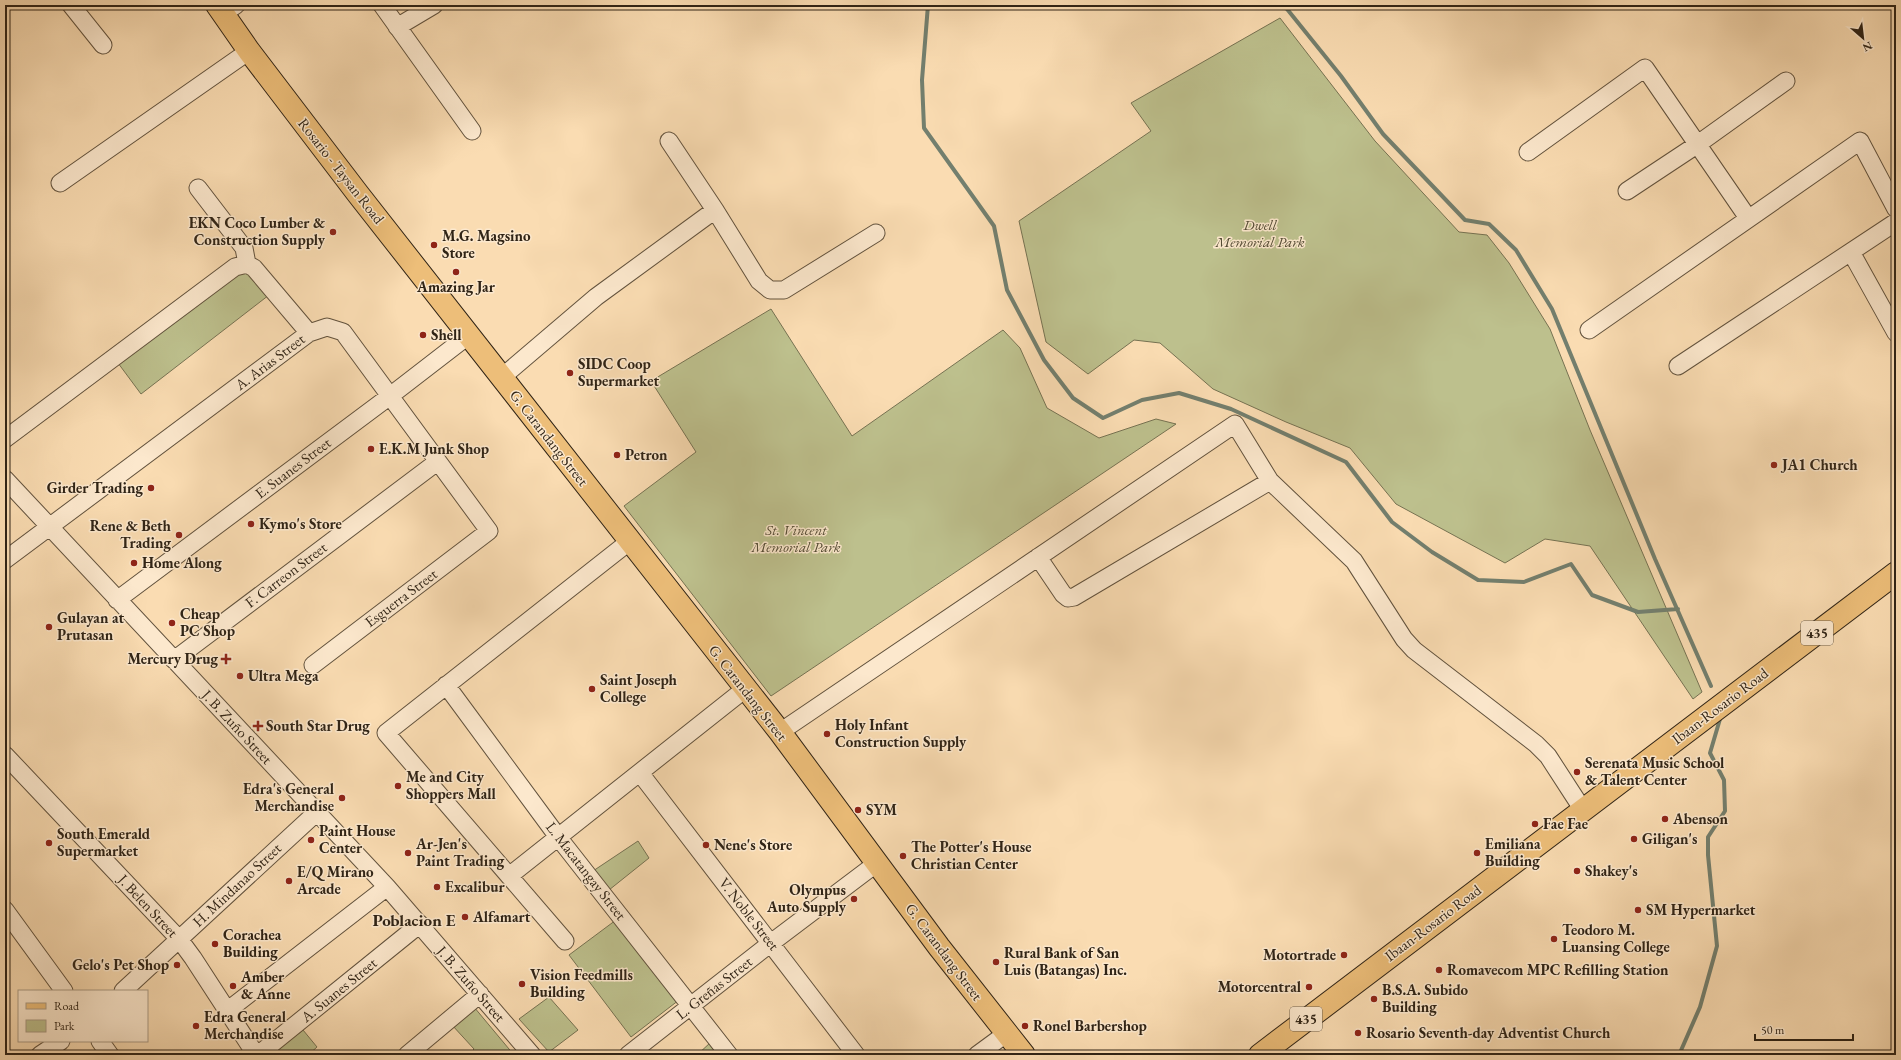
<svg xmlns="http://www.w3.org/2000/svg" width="1901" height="1060" viewBox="0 0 1901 1060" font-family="'EB Garamond',serif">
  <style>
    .green { fill: #bdc08d; stroke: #767252 }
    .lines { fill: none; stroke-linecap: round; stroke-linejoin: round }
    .stream { stroke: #737f6e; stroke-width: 4 }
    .minor-casing { stroke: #62523d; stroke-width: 19 }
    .major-casing { stroke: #302416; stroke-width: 24 }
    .minor { stroke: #fce8cd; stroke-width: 17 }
    .major { stroke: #edbe79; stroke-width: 22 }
    .poi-dot { fill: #8f2418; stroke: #fce8cd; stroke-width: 1.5 }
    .labels { text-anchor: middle; stroke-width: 3; stroke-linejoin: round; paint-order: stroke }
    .shield { fill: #fce8cd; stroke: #6d5f4d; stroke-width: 1 }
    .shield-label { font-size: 14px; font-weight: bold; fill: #302416 }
    .street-label { font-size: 15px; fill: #302416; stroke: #fce8cd }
    .poi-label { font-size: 15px; font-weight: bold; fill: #302416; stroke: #fce8cd; text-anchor: start }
    .park-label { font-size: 15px; font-style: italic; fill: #534b34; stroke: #fce8cd }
    .quarter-label { font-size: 17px; font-weight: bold; fill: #302416; stroke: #fce8cd }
  </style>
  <rect width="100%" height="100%" fill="#fadcb2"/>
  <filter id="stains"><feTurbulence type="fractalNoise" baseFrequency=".005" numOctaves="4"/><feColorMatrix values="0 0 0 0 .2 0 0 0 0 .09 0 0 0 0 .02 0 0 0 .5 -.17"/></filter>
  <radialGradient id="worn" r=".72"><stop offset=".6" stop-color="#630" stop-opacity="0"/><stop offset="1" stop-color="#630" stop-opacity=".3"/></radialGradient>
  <path class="green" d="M 1280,18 L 1375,141 L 1459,232 L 1487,235 L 1509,263 L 1550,329 L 1590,430 L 1702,692 L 1693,699 L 1590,546 L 1545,539 L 1505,563 L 1396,504 L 1350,448 L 1286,422 L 1213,389 L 1160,343 L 1134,340 L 1088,374 L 1046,342 L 1019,221 L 1151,131 L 1131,103 Z
    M 250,271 L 269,295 L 141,394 L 118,363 L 237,273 Z
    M 771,309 L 852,436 L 1003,330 L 1020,348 L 1047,408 L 1099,438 L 1156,419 L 1176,424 L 771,696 L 624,506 L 696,452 L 651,381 Z
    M 638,841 L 649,858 L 609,890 L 593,871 Z
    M 616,920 L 679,1000 L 631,1037 L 569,955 Z
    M 549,997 L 578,1030 L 549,1052 L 519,1019 Z
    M 474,1007 L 514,1055 L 468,1055 L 474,1049 L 452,1025 Z
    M 303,1030 L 317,1047 L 308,1055 L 270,1055 Z
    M 711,1042 L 720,1055 L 697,1055 Z"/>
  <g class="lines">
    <path class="stream" d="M 928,5 L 922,80 L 924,128 L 994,226 L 1007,290 L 1044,360 L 1073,398 L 1103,418 L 1142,400 L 1179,393 L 1231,409 L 1346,462 L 1392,522 L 1432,552 L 1478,580 L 1524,582 L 1571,564 L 1592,595 L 1638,612 L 1678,609
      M 1279,5 L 1287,9 L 1341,76 L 1383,134 L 1465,220 L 1489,224 L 1516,250 L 1552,309 L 1655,559 L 1711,686
      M 1679,1055 L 1700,1007 L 1717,946 L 1708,855 L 1708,837 L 1725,811 L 1724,780 L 1710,753 L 1720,719"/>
    <defs>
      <path id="minor" d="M 71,5 L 103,45
        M 382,5 L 472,131
        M 223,14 L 236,5
        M 397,27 L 434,5
        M 669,141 L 715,210 L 759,281 L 770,290 L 784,290 L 876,233
        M 1528,152 L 1645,68 L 1748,218
        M 60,183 L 249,51
        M 198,188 L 244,248 L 247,264
        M 1627,191 L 1698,144 L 1786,81
        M 1851,252 L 1896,333
        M 1589,330 L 1860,141 L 1896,209
        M 1678,366 L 1896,222
        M 501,378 L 596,297 L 715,210
        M 5,439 L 235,267 L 247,264 L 254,268 L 309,333
        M 5,479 L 387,887 L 532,1055
        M 1038,557 L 1063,594 L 1068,598 L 1074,597 L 1270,481
        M 5,560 L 309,333 L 327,327 L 343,332 L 489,531 L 313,665
        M 117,600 L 390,396 L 469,335
        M 174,660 L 437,462
        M 446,685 L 558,837 L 729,1055
        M 780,732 L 1235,424 L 1270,481 L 1354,561 L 1404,639 L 1414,650 L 1536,744 L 1548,756 L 1583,810
        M 5,755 L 179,939 L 193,958 L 256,1055
        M 640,773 L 856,1055
        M 509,876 L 745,689
        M 5,910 L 64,991
        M 565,941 L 386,733 L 630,541
        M 123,991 L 317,812
        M 227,1011 L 387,887
        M 100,1041 L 110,1055
        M 40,1055 L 61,1041
        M 258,1055 L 420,924
        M 407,1055 L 480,994
        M 628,1055 L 771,943 L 877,863
        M 977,1055 L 1007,1033"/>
      <path id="major" d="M 217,5 L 249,51 L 358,194 L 780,732 L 939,947 L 1024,1055
        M 1260,1055 L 1896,573"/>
    </defs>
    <use href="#minor" class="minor-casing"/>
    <use href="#major" class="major-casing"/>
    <use href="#minor" class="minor"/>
    <use href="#major" class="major"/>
  </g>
  <g class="poi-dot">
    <circle cx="333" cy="232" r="4"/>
    <circle cx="434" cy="245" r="4"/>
    <circle cx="456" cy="272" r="4"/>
    <circle cx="423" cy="335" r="4"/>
    <circle cx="570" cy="373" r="4"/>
    <circle cx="371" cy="449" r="4"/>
    <circle cx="617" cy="455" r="4"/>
    <circle cx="1774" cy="465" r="4"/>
    <circle cx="151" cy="488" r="4"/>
    <circle cx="251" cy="524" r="4"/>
    <circle cx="179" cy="535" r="4"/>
    <circle cx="134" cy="563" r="4"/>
    <circle cx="172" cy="623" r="4"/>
    <circle cx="49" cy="627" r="4"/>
    <path d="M224 653h4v4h4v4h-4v4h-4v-4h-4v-4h4z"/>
    <circle cx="240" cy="676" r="4"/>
    <circle cx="592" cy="689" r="4"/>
    <path d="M256 720h4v4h4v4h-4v4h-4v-4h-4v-4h4z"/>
    <circle cx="827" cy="734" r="4"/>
    <circle cx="1577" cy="772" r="4"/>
    <circle cx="398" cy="786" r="4"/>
    <circle cx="342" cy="798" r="4"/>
    <circle cx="858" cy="810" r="4"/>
    <circle cx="1665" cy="819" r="4"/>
    <circle cx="1535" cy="824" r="4"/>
    <circle cx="1634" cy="839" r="4"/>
    <circle cx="311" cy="840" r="4"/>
    <circle cx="49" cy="843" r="4"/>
    <circle cx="706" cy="845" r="4"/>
    <circle cx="408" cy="853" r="4"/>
    <circle cx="1477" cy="853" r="4"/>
    <circle cx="903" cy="856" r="4"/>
    <circle cx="1577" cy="871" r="4"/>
    <circle cx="289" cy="881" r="4"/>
    <circle cx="437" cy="887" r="4"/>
    <circle cx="854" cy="899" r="4"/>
    <circle cx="1638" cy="910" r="4"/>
    <circle cx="465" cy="917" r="4"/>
    <circle cx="1554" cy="939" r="4"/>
    <circle cx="215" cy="944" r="4"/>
    <circle cx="1344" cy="955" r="4"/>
    <circle cx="996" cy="962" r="4"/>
    <circle cx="177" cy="965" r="4"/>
    <circle cx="1439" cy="970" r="4"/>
    <circle cx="522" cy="984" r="4"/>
    <circle cx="233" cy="986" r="4"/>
    <circle cx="1309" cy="987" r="4"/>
    <circle cx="1374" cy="999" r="4"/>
    <circle cx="196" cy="1026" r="4"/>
    <circle cx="1025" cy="1026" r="4"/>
    <circle cx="1358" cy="1033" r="4"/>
  </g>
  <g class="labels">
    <g class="shield">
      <rect x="1801" y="621" width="32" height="24" rx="3"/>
      <rect x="1290" y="1007" width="32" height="24" rx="3"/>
    </g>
    <g class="shield-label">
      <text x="1817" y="638">435</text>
      <text x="1306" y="1024">435</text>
    </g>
    <g class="street-label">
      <text transform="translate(341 171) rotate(52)" y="5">Rosario - Taysan Road</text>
      <text transform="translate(270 362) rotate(-37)" y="5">A. Arias Street</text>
      <text transform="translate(549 438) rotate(52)" y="5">G. Carandang Street</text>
      <text transform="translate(293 468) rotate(-37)" y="5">E. Suanes Street</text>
      <text transform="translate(286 575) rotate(-37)" y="5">F. Carreon Street</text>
      <text transform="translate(401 598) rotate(-37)" y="5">Esguerra Street</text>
      <text transform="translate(748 693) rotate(52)" y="5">G. Carandang Street</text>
      <text transform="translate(1720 706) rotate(-37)" y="5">Ibaan-Rosario Road</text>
      <text transform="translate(237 727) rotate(47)" y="5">J. B. Zuño Street</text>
      <text transform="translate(586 871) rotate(52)" y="5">L. Macatangay Street</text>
      <text transform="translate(237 885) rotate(-43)" y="5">H. Mindanao Street</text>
      <text transform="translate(148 906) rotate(47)" y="5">J. Belen Street</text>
      <text transform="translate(749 914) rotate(52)" y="5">V. Noble Street</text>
      <text transform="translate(1433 923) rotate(-37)" y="5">Ibaan-Rosario Road</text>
      <text transform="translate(944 952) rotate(53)" y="5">G. Carandang Street</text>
      <text transform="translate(471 984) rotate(49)" y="5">J. B. Zuño Street</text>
      <text transform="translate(714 988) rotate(-38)" y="5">L. Greñas Street</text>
      <text transform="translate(339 990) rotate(-39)" y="5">A. Suanes Street</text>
    </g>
    <g class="poi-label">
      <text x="325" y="228" text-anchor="end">EKN Coco Lumber &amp;<tspan x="325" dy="17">Construction Supply</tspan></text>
      <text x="442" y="241">M.G. Magsino<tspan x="442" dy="17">Store</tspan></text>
      <text x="456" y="292" text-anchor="middle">Amazing Jar</text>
      <text x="431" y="340">Shell</text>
      <text x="578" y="369">SIDC Coop<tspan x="578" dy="17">Supermarket</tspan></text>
      <text x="379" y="454">E.K.M Junk Shop</text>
      <text x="625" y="460">Petron</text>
      <text x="1782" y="470">JA1 Church</text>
      <text x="143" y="493" text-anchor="end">Girder Trading</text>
      <text x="259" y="529">Kymo's Store</text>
      <text x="171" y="531" text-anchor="end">Rene &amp; Beth<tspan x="171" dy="17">Trading</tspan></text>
      <text x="142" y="568">Home Along</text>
      <text x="180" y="619">Cheap<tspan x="180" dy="17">PC Shop</tspan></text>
      <text x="57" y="623">Gulayan at<tspan x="57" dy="17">Prutasan</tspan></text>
      <text x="218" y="664" text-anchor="end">Mercury Drug</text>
      <text x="248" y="681">Ultra Mega</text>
      <text x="600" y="685">Saint Joseph<tspan x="600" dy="17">College</tspan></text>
      <text x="835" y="730">Holy Infant<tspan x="835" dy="17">Construction Supply</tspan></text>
      <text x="266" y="731">South Star Drug</text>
      <text x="1585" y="768">Serenata Music School<tspan x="1585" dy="17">&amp; Talent Center</tspan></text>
      <text x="406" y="782">Me and City<tspan x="406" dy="17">Shoppers Mall</tspan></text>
      <text x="334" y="794" text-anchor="end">Edra's General<tspan x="334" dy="17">Merchandise</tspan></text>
      <text x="866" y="815">SYM</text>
      <text x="1673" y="824">Abenson</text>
      <text x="1543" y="829">Fae Fae</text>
      <text x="319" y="836">Paint House<tspan x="319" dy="17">Center</tspan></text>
      <text x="57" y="839">South Emerald<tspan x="57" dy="17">Supermarket</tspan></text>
      <text x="1642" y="844">Giligan's</text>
      <text x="416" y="849">Ar-Jen's<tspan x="416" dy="17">Paint Trading</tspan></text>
      <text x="1485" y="849">Emiliana<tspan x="1485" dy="17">Building</tspan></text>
      <text x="714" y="850">Nene's Store</text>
      <text x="911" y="852">The Potter's House<tspan x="911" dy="17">Christian Center</tspan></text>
      <text x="1585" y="876">Shakey's</text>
      <text x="297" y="877">E/Q Mirano<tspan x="297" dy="17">Arcade</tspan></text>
      <text x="445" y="892">Excalibur</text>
      <text x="846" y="895" text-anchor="end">Olympus<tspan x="846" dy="17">Auto Supply</tspan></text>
      <text x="1646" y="915">SM Hypermarket</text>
      <text x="473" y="922">Alfamart</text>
      <text x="1562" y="935">Teodoro M.<tspan x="1562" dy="17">Luansing College</tspan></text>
      <text x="223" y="940">Corachea<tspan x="223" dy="17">Building</tspan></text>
      <text x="1004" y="958">Rural Bank of San<tspan x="1004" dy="17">Luis (Batangas) Inc.</tspan></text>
      <text x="1336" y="960" text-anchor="end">Motortrade</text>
      <text x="169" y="970" text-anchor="end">Gelo's Pet Shop</text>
      <text x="1447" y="975">Romavecom MPC Refilling Station</text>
      <text x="530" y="980">Vision Feedmills<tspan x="530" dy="17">Building</tspan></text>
      <text x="241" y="982">Amber<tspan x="241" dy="17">&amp; Anne</tspan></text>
      <text x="1301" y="992" text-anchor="end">Motorcentral</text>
      <text x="1382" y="995">B.S.A. Subido<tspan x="1382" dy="17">Building</tspan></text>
      <text x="204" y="1022">Edra General<tspan x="204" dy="17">Merchandise</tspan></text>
      <text x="1033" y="1031">Ronel Barbershop</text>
      <text x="1366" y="1038">Rosario Seventh-day Adventist Church</text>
    </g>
    <g class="park-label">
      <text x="1260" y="230">Dwell<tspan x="1260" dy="17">Memorial Park</tspan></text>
      <text x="796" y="535">St. Vincent<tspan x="796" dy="17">Memorial Park</tspan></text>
    </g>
    <g class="quarter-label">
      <text x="414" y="926">Poblacion E</text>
    </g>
  </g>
  <rect width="1901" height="1060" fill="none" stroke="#fadcb2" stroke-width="20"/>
  <rect x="6" y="6" width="1889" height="1048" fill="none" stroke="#302416" stroke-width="2"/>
  <rect x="10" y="10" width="1881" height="1040" fill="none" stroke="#302416"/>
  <rect x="18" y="990" width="130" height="52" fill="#fce8cd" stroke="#aa9a84"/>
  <rect x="26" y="1003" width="20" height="6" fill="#edbe79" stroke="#aa9a84"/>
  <text x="54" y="1010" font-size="12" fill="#302416">Road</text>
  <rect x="26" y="1020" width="20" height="12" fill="#bdc08d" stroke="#aa9a84"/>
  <text x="54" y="1030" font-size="12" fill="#302416">Park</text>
  <g transform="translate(1863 38) rotate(152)" stroke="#fce8cd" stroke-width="3" paint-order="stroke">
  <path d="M0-3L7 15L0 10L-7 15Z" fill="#302416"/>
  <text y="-6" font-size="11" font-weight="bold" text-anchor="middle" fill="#302416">N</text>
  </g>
  <path d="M1755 1034v6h98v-6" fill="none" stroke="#302416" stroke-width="2"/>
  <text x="1761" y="1034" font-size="12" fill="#302416" stroke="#fce8cd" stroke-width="3" paint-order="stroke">50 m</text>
  <rect width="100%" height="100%" filter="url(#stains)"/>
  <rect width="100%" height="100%" fill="url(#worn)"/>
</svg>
